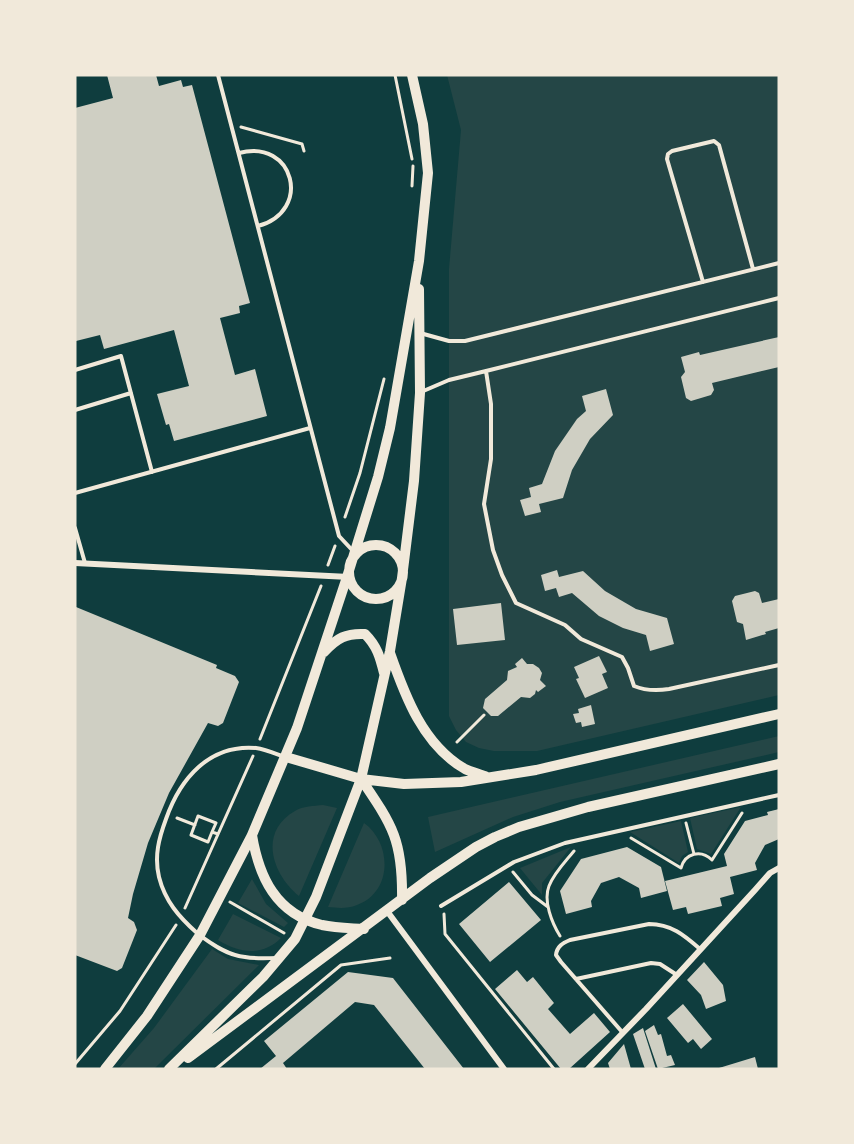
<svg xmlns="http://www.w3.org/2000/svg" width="854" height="1144" viewBox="0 0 854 1144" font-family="Lato,sans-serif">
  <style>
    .green { fill: #244646 }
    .building { fill: #cfcfc3 }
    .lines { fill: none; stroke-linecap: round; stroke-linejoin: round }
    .path { stroke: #f1e9da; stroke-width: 3 }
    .service { stroke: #f1e9da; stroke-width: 4 }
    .minor { stroke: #f1e9da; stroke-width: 6 }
    .secondary { stroke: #f1e9da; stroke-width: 10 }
  </style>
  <rect width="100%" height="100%" fill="#0f3d3e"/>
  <path class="green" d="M 447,75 L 779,75 L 779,695 L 537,751 L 494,751 L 479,748 L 466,742 L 456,730 L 449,716 L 449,269 L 461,130 Z
    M 779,736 L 779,752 L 560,802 L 513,817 L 435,852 L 428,817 Z
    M 323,805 L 337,808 L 299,896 C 272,874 258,832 295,811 C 303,806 314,806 323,805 Z
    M 741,807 L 711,854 L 697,849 L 690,818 Z
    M 681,821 L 688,852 L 682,856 L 679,863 L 630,832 Z
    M 364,823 C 392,843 393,892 357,905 C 347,909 338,908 328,907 Z
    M 571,847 L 542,883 L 542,895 L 520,868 Z
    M 252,879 L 266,904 L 288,923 L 284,927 L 238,903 Z
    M 233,914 L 281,938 C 262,957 239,953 218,940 Z
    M 212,949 L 228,959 L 259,965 L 154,1069 L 118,1069 L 154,1028 Z"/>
  <path class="building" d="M 107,75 L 156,75 L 159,86 L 181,80 L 183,87 L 192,85 L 250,303 L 239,306 L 240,313 L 220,318 L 235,375 L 255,369 L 267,416 L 174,441 L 169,424 L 166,425 L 157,394 L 189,386 L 174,330 L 104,349 L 100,335 L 76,341 L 75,108 L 113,98 Z
    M 779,337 L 779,367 L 712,383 L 714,390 L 711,395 L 691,401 L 686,398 L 681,377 L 685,372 L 681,357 L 699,352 L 700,355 Z
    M 606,389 L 613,415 L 590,439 L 572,470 L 563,498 L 539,504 L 541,512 L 525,516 L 520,500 L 531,497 L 529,488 L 542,484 L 555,451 L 577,419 L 586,411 L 582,396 Z
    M 557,570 L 559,577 L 583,571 L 605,591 L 636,609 L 667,618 L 674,644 L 650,651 L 646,635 L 623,628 L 599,616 L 572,593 L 559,597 L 556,588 L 545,591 L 541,575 Z
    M 755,591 L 759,593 L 762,603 L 779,599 L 779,628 L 765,632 L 766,634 L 746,640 L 743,624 L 737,622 L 732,601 L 735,596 Z
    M 501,603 L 505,640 L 457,645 L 453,609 Z
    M 76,607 L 217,665 L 216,668 L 235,676 L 239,682 L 223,723 L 218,726 L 208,723 L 169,793 L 148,843 L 133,894 L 128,918 L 134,922 L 137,930 L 122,968 L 117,971 L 75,955 Z
    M 599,656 L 607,672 L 602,674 L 608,688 L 585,698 L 576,679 L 579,678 L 574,667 Z
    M 522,658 L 527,664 L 533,664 L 539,668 L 542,673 L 540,680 L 546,686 L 538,692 L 536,690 L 535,694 L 530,698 L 521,697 L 498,716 L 491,716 L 483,708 L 485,699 L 507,680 L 508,671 L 517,667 L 515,664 Z
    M 591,705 L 595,724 L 582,727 L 581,722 L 576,723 L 573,714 L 579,713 L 578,709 Z
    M 779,809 L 779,839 L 765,845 L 755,863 L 757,870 L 730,877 L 734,894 L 720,898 L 722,906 L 688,914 L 686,907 L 673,910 L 665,881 L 727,866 L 724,854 L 745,821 L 768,815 L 767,812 Z
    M 627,847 L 661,867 L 667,891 L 641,898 L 639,888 L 619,877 L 601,883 L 591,901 L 592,907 L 566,914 L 560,891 L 581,859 Z
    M 509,882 L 541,920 L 490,962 L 459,924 Z
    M 704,962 L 723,985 L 726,1001 L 706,1009 L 701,995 L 687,980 Z
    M 517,970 L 527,982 L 533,977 L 554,1003 L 548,1009 L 570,1034 L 594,1013 L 610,1032 L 569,1069 L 561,1069 L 495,989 Z
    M 348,972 L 393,978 L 464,1069 L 425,1069 L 374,1005 L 355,1002 L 283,1063 L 287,1069 L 260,1069 L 276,1056 L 264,1041 Z
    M 683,1004 L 712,1039 L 701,1049 L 693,1039 L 688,1043 L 667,1018 Z
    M 654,1025 L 658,1035 L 661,1034 L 667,1056 L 671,1055 L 675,1065 L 658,1069 L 645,1031 Z
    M 643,1028 L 656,1069 L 645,1069 L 633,1034 Z
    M 624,1044 L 631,1069 L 610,1069 L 608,1063 Z
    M 755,1057 L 758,1069 L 719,1069 L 719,1068 Z"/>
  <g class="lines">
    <path class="path" d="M 395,75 L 412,159
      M 241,127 L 302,144 L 304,151
      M 412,186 L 413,166
      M 345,517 L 360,473 L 384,379
      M 328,565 L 335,546
      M 260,739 L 321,586
      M 457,742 L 484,715
      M 177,818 L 195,825
      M 686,823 L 694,854
      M 212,832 L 208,842 L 191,835 L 198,816 L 216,823 L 212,832 L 218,834
      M 631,838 L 681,868 C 685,853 701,849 712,860 L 742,813
      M 513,872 L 532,895 L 548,907
      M 230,902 L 284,933
      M 185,908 L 253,756
      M 444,914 L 445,934 L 554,1069
      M 560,936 C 552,923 543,901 549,886 C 554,873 566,861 574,851
      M 75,1064 L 120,1011 L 176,925
      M 216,1069 L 341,965 L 390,958"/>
    <path class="service" d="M 218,75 L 339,536 L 353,551
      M 239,153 C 294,138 313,211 258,226
      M 703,282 L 667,159 L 668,154 L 672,151 L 714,141 L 719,145 L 753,269
      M 420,333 L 449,341 L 465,341 L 779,263
      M 75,370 L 121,356 L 152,472
      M 486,371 L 491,404 L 491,459 L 484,504 L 493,550 L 502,575 L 516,603 L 565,625 L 581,639 L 622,657 L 628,668 L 634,686 C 646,691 656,691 669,689 L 779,665
      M 421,392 L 449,380 L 486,371 L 779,298
      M 75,410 L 131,393
      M 75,493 L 310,428
      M 75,528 L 85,563
      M 441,906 L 514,862 L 565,843 L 779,795
      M 278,958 C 267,958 256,959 245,957 C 227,955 211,944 197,933 C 179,917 165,901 159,877 C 154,856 159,838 166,819 C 180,779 209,744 256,748 C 264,749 274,753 282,756
      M 576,979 L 651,963 L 660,964 L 677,975
      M 623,1033 L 561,962 L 556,955 C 557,946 563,943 570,940 L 649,924 C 671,924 684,935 700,949"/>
    <path class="minor" d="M 75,563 L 349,577
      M 387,911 L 504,1069
      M 588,1069 L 646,1009 L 755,890 L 770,873 L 779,868"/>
    <path class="secondary" d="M349 572a27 27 0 1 1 54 0a27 27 0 1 1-54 0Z
      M 324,652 C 337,638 346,633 365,634 C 377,646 380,657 384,673
      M 390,653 C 405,696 423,745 465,769 C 471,772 480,774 487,777
      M 286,757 L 361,779 L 404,784 L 461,782 L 536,770 L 779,714
      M 361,779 C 393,826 403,841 402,900
      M 252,835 C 259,877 276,914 322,925 C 336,928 350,928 364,929
      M 188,1058 L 430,878 L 476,847 L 495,837 L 519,827 L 588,807 L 779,764
      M 105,1069 L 147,1016 L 200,935 L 252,835 L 297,728 L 347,577 L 378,477 L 390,428 L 419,261 L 428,173 L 423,124 L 412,75
      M 169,1069 L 263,977 L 295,939 L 316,897 L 361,779 L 390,651 L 402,578 L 414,481 L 420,393 L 419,289"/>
  </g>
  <rect width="854" height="1144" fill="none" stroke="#f1e9da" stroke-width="153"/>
</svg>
